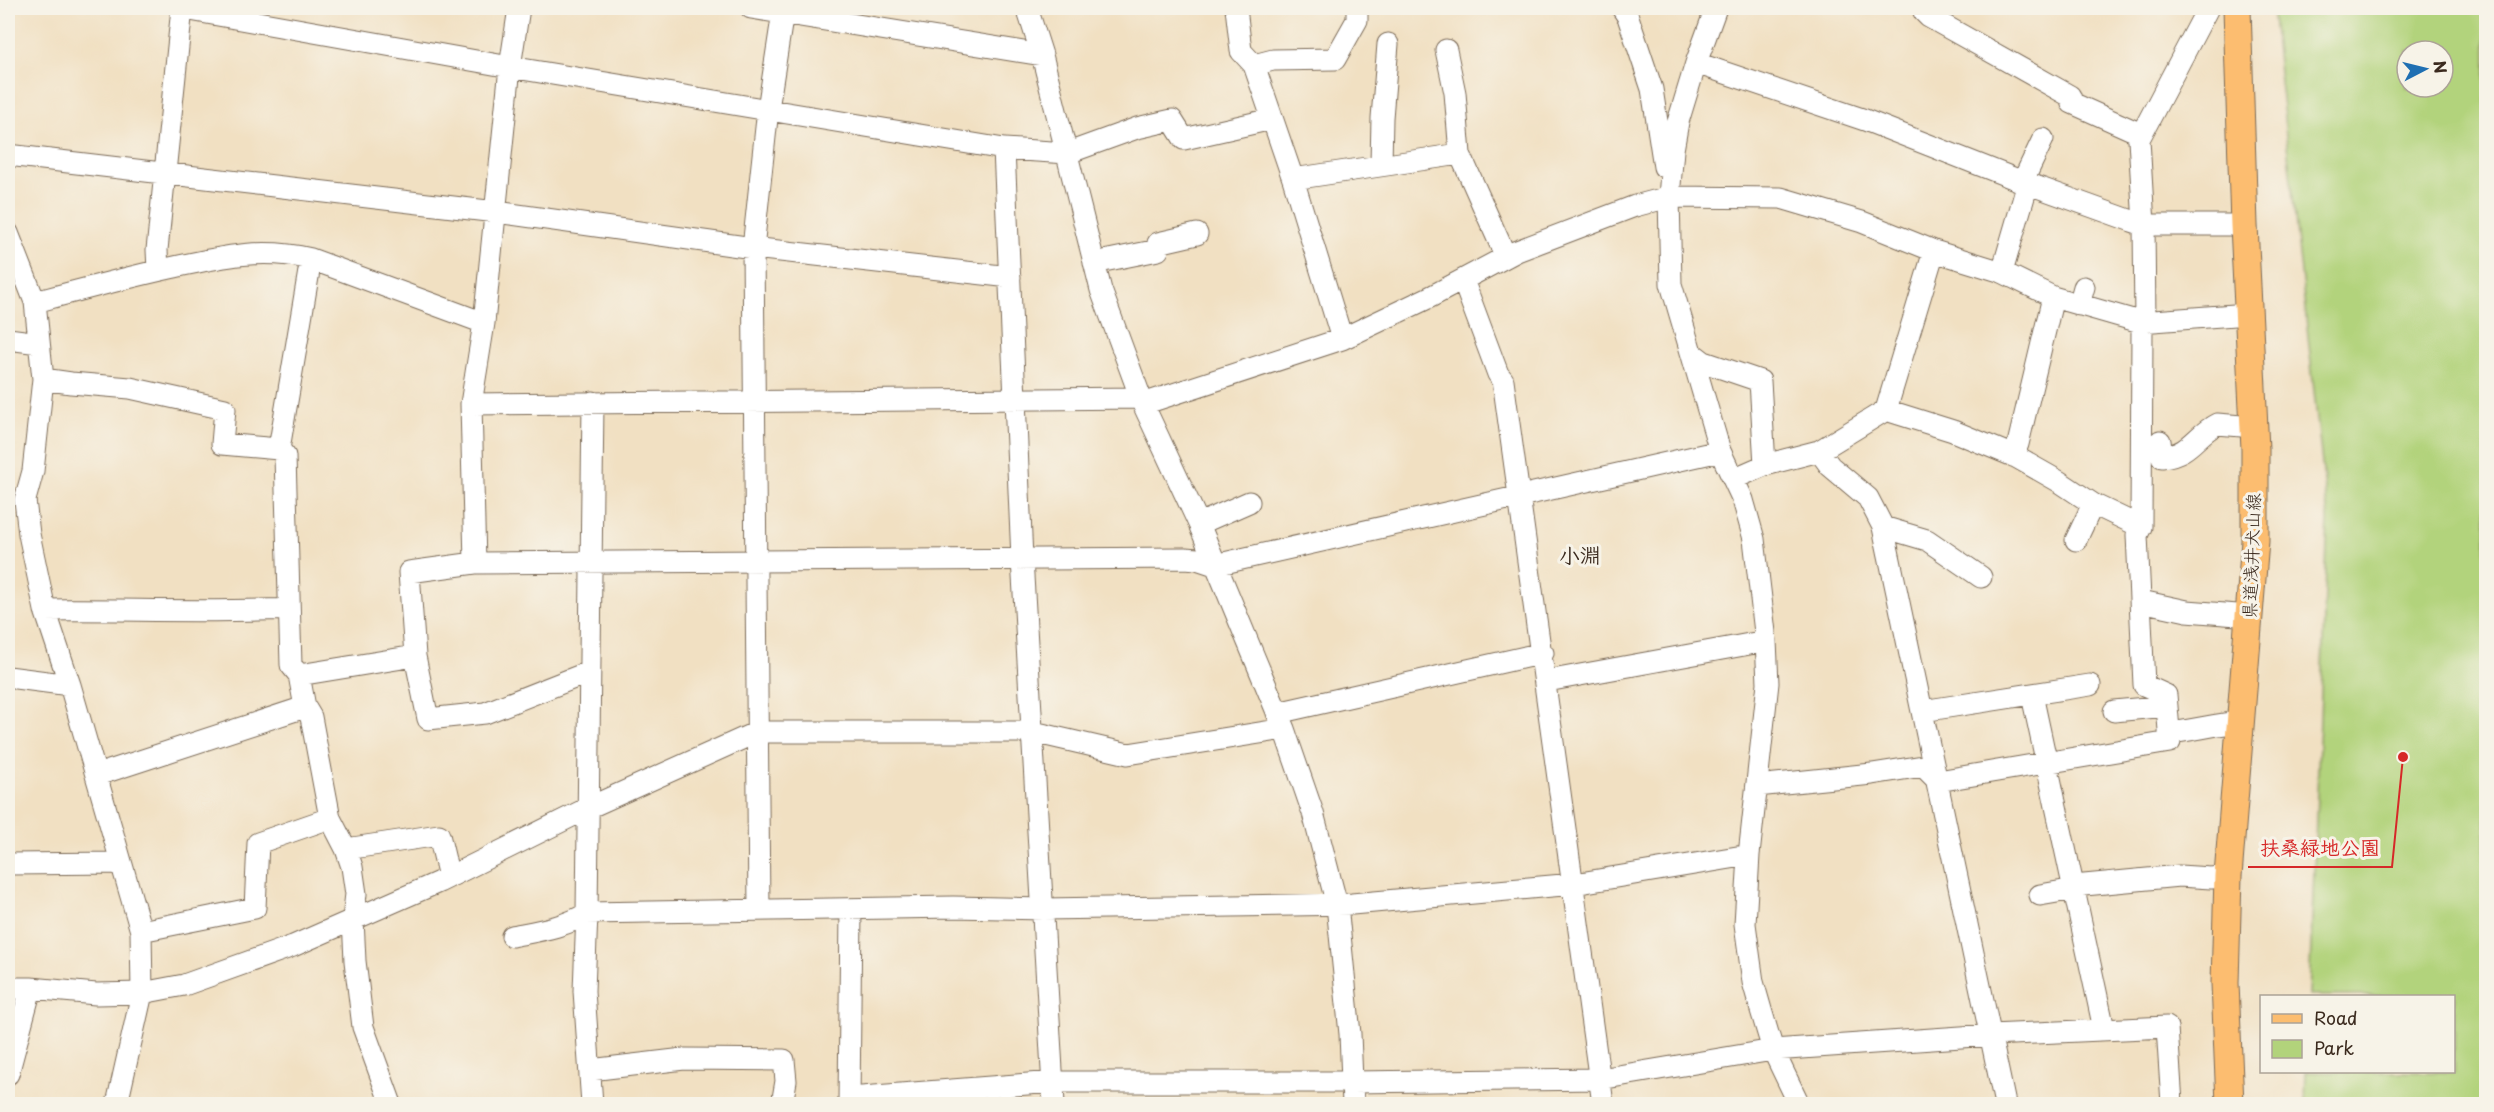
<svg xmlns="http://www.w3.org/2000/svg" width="2494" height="1112" viewBox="0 0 2494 1112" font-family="'Playpen Sans','Klee One',sans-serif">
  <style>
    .green { fill: #b2d37b; stroke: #767e4c; stroke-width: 1.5; fill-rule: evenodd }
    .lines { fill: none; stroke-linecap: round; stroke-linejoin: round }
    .minor-casing { stroke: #7b6a57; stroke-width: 23 }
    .major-casing { stroke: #7b6a57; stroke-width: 29 }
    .minor { stroke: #fff; stroke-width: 21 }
    .major { stroke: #fcbd6f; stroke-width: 27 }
    .labels { text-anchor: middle; stroke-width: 6; stroke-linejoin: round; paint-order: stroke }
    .street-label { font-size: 18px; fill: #3b2a1e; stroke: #f7f3e8 }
    .quarter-label { font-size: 21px; font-weight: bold; fill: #3b2a1e; stroke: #f7f3e8 }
    .leader { fill: none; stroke: #d62828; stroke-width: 2 }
    .callout-dot { fill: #d62828; stroke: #f7f3e8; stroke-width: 2 }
    .callout-label { font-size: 20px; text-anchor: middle; font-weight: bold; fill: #d62828; stroke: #f7f3e8; stroke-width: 6; stroke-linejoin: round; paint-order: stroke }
  </style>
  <rect width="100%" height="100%" fill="#f7f3e8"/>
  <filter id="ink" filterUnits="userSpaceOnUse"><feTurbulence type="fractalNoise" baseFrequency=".0167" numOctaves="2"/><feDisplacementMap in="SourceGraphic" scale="12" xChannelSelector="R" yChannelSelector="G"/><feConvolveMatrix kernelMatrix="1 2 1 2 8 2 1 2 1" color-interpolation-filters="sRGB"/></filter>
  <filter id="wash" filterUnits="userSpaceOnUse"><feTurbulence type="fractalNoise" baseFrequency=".008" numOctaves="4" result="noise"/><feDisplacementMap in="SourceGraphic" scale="24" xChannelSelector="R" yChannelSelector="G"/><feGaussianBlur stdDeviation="1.35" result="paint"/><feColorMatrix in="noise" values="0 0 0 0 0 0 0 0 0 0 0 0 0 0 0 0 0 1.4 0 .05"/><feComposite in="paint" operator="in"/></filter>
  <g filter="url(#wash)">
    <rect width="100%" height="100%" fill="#f1e0c2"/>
    <path class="green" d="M 2272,8 L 2486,8 L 2486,1104 L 2305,1104 L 2306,1072 L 2454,1072 L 2454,996 L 2309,996 L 2328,518 ZM 2407,51 L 2443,51 L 2443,87 L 2407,87 Z"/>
  </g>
  <g filter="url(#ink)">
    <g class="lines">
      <defs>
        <path id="minor" d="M 179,8 L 510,67 L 1004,149 L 1068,153 L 1137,128 L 1172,120 L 1184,139 L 1272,119
          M 751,8 L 1042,55
          M 1027,8 L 1042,55 L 1101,290 L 1143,404 L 1199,524 L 1284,729 L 1313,813 L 1337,905 L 1350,1034 L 1353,1104
          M 1236,8 L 1241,51 L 1254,65 L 1293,179 L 1342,339
          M 1622,8 L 1628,17 L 1652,89 L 1664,167
          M 1716,8 L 1696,63 L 1678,122 L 1673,150 L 1669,197 L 1671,284 L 1720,451 L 1743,500 L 1754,539 L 1766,641 L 1768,683 L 1749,855 L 1745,924 L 1753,982 L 1761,1010 L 1773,1050 L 1799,1104
          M 1924,12 L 1929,17 L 2070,96 L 2072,103 L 2141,134
          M 1446,50 L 1455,93 L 1460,154 L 1506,257
          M 1696,63 L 1865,120 L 2018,180 L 2132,221 L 2144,225 L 2244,225
          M 1254,65 L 1273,60 L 1335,59 L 1357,20 L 1357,8
          M 1004,149 L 1022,559 L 1054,1104
          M 8,155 L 496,212 L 753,248 L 1010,277
          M 1381,164 L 1382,118 L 1388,44
          M 1293,179 L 1460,154
          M 2023,181 L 2043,139
          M 8,233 L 35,302 L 43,379 L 33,471 L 25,500 L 29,534 L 45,610 L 70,685 L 141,931 L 142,993 L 117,1104
          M 1094,263 L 1158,250 L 1158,243 L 1197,234
          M 158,270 L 157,250 L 182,8
          M 2002,272 L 2028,183
          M 1463,280 L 1498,374 L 1503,380 L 1603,1104
          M 35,302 C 80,290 125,278 170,268 C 220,257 261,247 311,259 L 484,323
          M 2079,305 L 2084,287
          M 8,339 L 39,343
          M 1691,352 L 1704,362 L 1760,381 L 1765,465
          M 43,379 L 71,383 L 130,388 L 225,409 L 222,444 L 279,449
          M 471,404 L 1141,398
          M 1143,404 L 1342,339 L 1432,296 L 1517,251 L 1635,206 L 1669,197 L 1781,198 L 1862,222 L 1934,251 L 2002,272 L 2053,297 L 2140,322 L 2248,314
          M 1886,410 L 1934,251
          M 2160,441 L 2162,457 C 2191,454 2195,435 2217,424 L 2254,427
          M 1819,451 L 1830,466 L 1868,498 L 1883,527 L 2005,1104
          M 2013,456 L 2018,444 L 2053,297
          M 1733,479 L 1765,465 L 1819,451 L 1886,410 L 1953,431 L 2016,457 L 2060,482 L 2093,504 L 2141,527
          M 1199,524 L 1249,502
          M 1883,527 L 1927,540 L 1981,577
          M 2076,540 L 2093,504
          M 475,563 L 471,404 L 484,323 L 510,67 L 519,8
          M 2141,601 L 2187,611 L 2250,616
          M 45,610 C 127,609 208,613 289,609
          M 589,672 L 485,713 L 428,719 L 415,656 L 409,572 L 475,563 L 1185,558 L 1197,559 L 1215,565 L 1720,451
          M 299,675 L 415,656
          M 8,677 L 70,685
          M 1547,681 L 1766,641
          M 2032,695 L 2104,1029
          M 305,707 L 311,717 L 330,818 L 346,849 L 352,867 L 356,894 L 353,919 L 355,961 L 363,1027 L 391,1104
          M 1922,711 L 2090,685
          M 2114,711 L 2167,706
          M 1277,713 L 1543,653
          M 2169,733 C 2195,730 2216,724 2242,722
          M 97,775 L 305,707 L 299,675 L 291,665 L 285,456 L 279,449 L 311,259
          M 1757,786 L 1872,774 L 1923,766 L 1938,781 L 2170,742 L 2166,695 L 2144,685 L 2137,535 L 2141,527 L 2142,329 L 2145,322 L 2144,225 L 2139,139 L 2208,8
          M 346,849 L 439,835 L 449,877
          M 8,864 L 120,863
          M 2074,886 L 2179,876 L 2211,878 L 2228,876
          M 2040,895 L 2075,889
          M 759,910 L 753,248 L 768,109 L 783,12 L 786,8
          M 141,931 L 255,908 L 258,843 L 330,818
          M 512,936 C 537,931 566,927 587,913 L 953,907 L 1044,909 L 1352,904 L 1574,884 L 1749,855
          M 8,988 L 31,988 L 96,994 L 142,993 L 184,985 L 293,946 L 439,882 L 588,808 L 757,732 L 1033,732 L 1128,754 L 1284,729
          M 590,1070 L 684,1059 L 784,1060 L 786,1081 L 782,1104
          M 8,1074 L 31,988
          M 849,1098 L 1053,1082 L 1352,1082 L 1600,1079 L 1773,1050 L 1990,1035 L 2167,1027 L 2172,1104
          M 592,1104 L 584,991 L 587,913 L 593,402
          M 849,1104 L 851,909"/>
        <path id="major" d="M 2230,1104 L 2225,983 L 2228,876 L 2255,541 L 2255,449 L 2244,225 L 2237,8"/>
      </defs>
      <use href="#minor" class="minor-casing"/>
      <use href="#major" class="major-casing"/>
      <use href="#minor" class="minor"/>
      <use href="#major" class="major"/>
    </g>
  </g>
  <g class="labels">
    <g class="street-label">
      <text transform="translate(2252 556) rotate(-88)" y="6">県道浅井犬山線</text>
    </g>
    <g class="quarter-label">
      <text x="1580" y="563">小淵</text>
    </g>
  </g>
  <path class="leader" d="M2403 757L2392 867H2248"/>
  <circle class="callout-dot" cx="2403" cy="757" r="6"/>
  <g class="callout-label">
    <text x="2320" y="855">扶桑緑地公園</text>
  </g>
  <rect width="2494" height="1112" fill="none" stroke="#f7f3e8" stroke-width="30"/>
  <rect x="2260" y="995" width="195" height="78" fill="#f7f3e8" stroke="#aca397" stroke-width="1.5"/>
  <rect x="2272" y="1014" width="30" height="9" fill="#fcbd6f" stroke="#aca397" stroke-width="1.5"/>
  <text x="2314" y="1025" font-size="18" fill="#3b2a1e">Road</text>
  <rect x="2272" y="1040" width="30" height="18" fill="#b2d37b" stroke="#aca397" stroke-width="1.5"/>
  <text x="2314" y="1055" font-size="18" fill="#3b2a1e">Park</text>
  <g transform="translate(2425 69) rotate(83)"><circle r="28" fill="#f7f3e8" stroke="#aca397" stroke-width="1.5"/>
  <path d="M0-4.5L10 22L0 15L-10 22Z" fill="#1f6fb2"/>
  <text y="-9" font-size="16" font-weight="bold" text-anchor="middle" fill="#3b2a1e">N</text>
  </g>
</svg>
